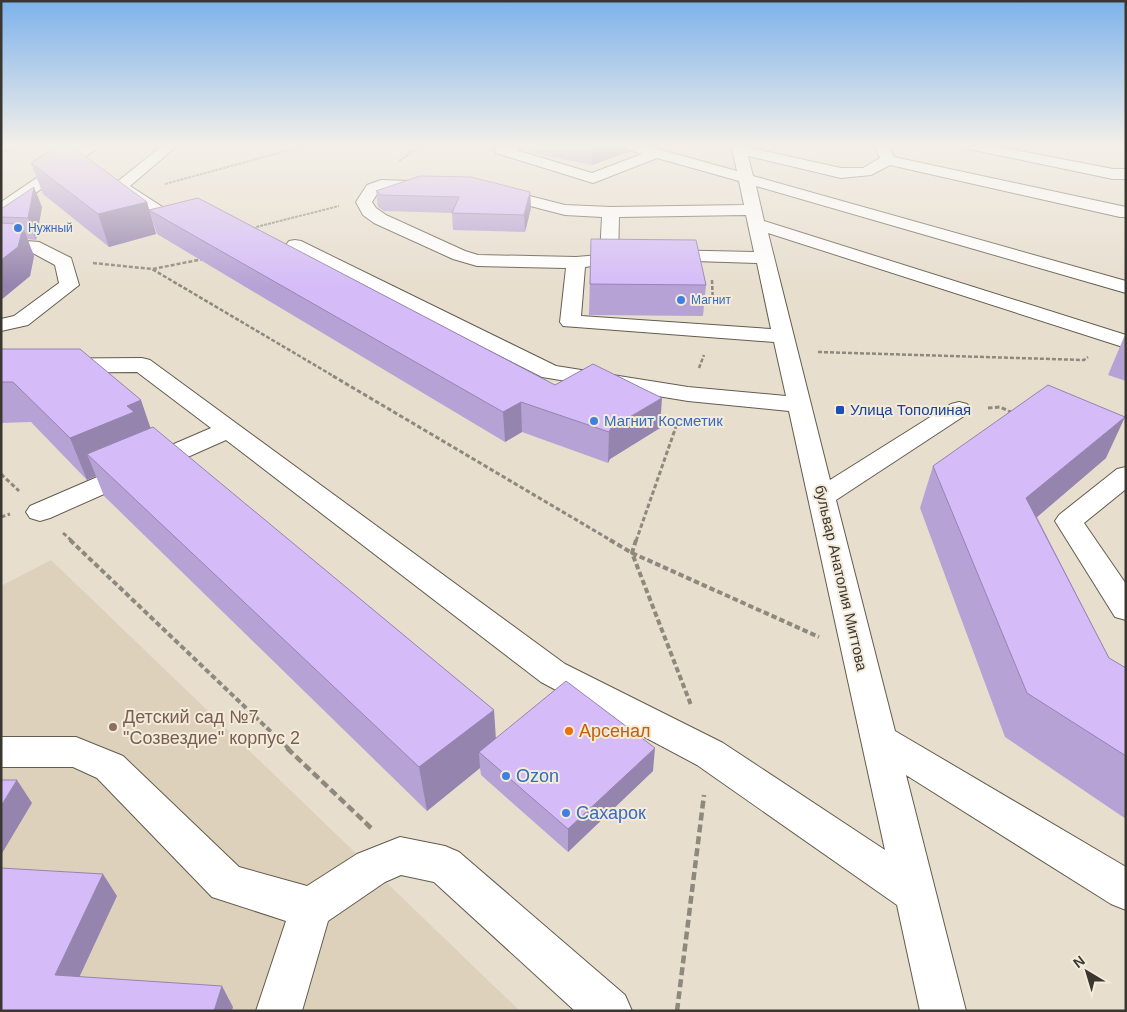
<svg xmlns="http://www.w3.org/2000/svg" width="1127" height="1012" viewBox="0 0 1127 1012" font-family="Arial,sans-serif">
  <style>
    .built { fill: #ddd1bb }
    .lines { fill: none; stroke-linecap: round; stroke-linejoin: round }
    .minor-casing { stroke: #635c4e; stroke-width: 2 }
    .major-casing { stroke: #90793f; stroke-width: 2 }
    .path-far4 { stroke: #8e897e; stroke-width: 2; stroke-dasharray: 3 1; stroke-linecap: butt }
    .path-far3 { stroke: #8e897e; stroke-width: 2.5; stroke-dasharray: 4 2; stroke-linecap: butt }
    .path-far2 { stroke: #8e897e; stroke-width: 3; stroke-dasharray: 4.5 2.5; stroke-linecap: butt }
    .path-far1 { stroke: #8e897e; stroke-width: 4; stroke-dasharray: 5.5 3; stroke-linecap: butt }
    .path { stroke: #8e897e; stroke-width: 4.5; stroke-dasharray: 8 4; stroke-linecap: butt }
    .minor { fill: #fff; fill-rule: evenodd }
    .major { fill: #d9c490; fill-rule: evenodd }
    .wall { fill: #b7a2d6 }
    .shaded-wall { fill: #9584ae }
    .building { fill: #d5bcf9; stroke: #9584ae }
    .shop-dot { fill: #3f7fe0; stroke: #f4ebdb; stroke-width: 2 }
    .transit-dot { fill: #1a4fb4; stroke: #f4ebdb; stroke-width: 2 }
    .education-dot { fill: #8d6e63; stroke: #f4ebdb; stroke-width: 2 }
    .food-dot { fill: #e8710a; stroke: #f4ebdb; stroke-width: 2 }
    .labels { text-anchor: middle; stroke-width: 4; stroke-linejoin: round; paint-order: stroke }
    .far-shop-label { font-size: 12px; fill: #366cbe; stroke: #f4ebdb; text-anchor: start }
    .transit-label { font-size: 15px; fill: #164399; stroke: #f4ebdb; text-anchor: start }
    .shop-label { font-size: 15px; fill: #366cbe; stroke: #f4ebdb; text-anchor: start }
    .street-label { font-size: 15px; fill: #3a3731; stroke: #f4ebdb }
    .near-education-label { font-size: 18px; fill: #785e54; stroke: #f4ebdb; text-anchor: start }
    .near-food-label { font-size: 18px; fill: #c56008; stroke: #f4ebdb; text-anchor: start }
    .near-shop-label { font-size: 18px; fill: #366cbe; stroke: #f4ebdb; text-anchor: start }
  </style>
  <rect width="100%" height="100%" fill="#e7dece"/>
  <path class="built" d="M 51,560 L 520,1011 L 1,1011 L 1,586 Z"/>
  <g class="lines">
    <defs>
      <path id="minor" d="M 85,145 L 101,145 L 7,214 L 1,215 L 1,202 Z
        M 163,145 L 178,145 L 130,186 L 178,217 L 180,221 L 178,225 L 166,225 L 112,186 Z
        M 504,145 L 525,145 L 523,148 L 516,150 L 592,173 L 642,154 L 623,148 L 621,145 L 643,145 L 737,171 L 731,145 L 745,145 L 746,147 L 841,168 L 863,168 L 880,158 L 874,145 L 888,145 L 894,157 L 1126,207 L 1126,217 L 1120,217 L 890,165 L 871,175 L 841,178 L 748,156 L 753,176 L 1126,281 L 1126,293 L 756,186 L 764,221 L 1126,335 L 1126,348 L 768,233 L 830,480 L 951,404 L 959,402 L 967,404 L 971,409 L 967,414 L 836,500 L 895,731 L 1126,867 L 1126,910 L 1111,904 L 906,775 L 966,1011 L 920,1011 L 897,905 L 697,765 L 541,682 L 226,440 L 50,518 L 40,521 L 30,518 L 26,512 L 30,506 L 211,428 L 137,372 L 1,373 L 1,359 L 142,358 L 150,360 L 565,664 L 723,743 L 885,850 L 789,411 L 688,401 L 542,377 L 289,249 L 286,245 L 289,241 L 295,240 L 301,241 L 556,366 L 688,387 L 786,396 L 774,342 L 563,326 L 560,322 L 566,268 L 477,266 L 453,259 L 374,223 L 363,215 L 356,202 L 367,185 L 381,180 L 440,182 L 442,185 L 440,188 L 434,190 L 383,190 L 379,191 L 372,202 L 376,208 L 386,215 L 465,251 L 478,255 L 576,257 L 600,255 L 602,217 L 565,215 L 488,195 L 486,192 L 488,189 L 494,187 L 565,205 L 611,207 L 744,205 L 739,181 L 657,158 L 593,183 L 496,153 L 494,150 L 496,147 ZM 746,215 L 754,252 L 663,250 L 657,251 L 654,255 L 657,259 L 663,260 L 757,263 L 771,329 L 581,316 L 585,267 L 615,263 L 618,259 L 619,217 Z
        M 962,145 L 989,145 L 1113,169 L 1126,169 L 1126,179 L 1113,179 L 969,149 L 964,148 Z
        M 1,239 L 39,242 L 71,258 L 79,285 L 28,325 L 1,331 L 1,319 L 14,316 L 59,283 L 55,265 L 29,251 L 1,249 Z
        M 1126,467 L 1126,489 L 1084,523 L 1126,584 L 1126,620 L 1115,617 L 1055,521 L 1059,515 L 1117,469 Z
        M 1,737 L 76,737 L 123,756 L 239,867 L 307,886 L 357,854 L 400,837 L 445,846 L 459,852 L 625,995 L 632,1011 L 575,1011 L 434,882 L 401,875 L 385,882 L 328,921 L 302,1011 L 256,1011 L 286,921 L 212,897 L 97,778 L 73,767 L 1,767 Z"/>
      <path id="major" d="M 1,145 L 15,145 L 13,148 L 1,152 Z"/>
    </defs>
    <use href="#minor" class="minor-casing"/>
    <use href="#major" class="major-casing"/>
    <path class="path-far4" d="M 284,145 L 297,148 L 309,145
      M 399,161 L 423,145
      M 165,184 L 297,148
      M 254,230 L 256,227 L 339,206"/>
    <path class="path-far3" d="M 93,263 L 152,269 L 335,377
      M 153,269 L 203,259
      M 712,280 L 713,306
      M 818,352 L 1084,360 L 1088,357
      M 699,368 L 704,355"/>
    <path class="path-far2" d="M 333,376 L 612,541
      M 988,408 L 1000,407 L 1013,413
      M 1,474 L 19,491
      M 1,517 L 10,514
      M 63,533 L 72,541
      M 636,541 L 679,418"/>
    <path class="path-far1" d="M 70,540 L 289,749
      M 610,540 L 632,553 L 819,637
      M 636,540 L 632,553 L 691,705"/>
    <path class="path" d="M 287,748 L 371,828
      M 677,1011 L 704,795"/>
    <use href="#minor" class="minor"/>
    <use href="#major" class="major"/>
  </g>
  <path class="wall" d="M 532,145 L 628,145 L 628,152 L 592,165 L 532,153 Z
    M 31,163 L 147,202 L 156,234 L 109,247 L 43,194 Z
    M 376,191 L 530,192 L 531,208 L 525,232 L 453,230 L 452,213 L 384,211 L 378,207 Z
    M 42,207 L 36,240 L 27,239 L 34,256 L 30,276 L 1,300 L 1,209 Z
    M 149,210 L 555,385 L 660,428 L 610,459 L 608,463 L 522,432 L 505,442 L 157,234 Z
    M 591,239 L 706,285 L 703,316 L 589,315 Z
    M 1126,335 L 1126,381 L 1108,375 L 1124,337 Z
    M 1,349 L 151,428 L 496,738 L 653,771 L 568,852 L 481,775 L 480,768 L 427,811 L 104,496 L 96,476 L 87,480 L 31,422 L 1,423 Z
    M 1106,458 L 1037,517 L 1109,658 L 1126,668 L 1126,819 L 1005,737 L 920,508 L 933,466 Z"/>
  <path class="shaded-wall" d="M 592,145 L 628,145 L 628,152 L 592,165 Z
    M 34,187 L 42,207 L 36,240 L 28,218 Z
    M 530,192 L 531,208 L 525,232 L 524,215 Z
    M 147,202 L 156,234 L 109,247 L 98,214 Z
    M 23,227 L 34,256 L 30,276 L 1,300 L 1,260 Z
    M 662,398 L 660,428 L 610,459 L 608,463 L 609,432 L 611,428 Z
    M 141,400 L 155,441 L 87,454 L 96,476 L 87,480 L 70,438 L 127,406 Z
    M 521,402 L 522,432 L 505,442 L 503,412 Z
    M 1125,417 L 1106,458 L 1009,541 L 1026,498 Z
    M 494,710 L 497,755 L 479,752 L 480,768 L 427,811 L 419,767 Z
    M 655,748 L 653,771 L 568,852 L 568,829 Z
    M 17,780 L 32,803 L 1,855 L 1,806 Z
    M 103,874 L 117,896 L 71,995 L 55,975 Z
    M 222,986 L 233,1007 L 232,1011 L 214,1011 Z"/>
  <path class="building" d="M 60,145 L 70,145 L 147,202 L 98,214 L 31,163 Z
    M 420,176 L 471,177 L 530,192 L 524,215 L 452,213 L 459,197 L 381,195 L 376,191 Z
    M 34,187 L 28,218 L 1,217 L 1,209 Z
    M 198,198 L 555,385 L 593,364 L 662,398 L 611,428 L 609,432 L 521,402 L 503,412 L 149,210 Z
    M 1,223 L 17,224 L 23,227 L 18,247 L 1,260 Z
    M 591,239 L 696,240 L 706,285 L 590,284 Z
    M 1,349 L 80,349 L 141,400 L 127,406 L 134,412 L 70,438 L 13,382 L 1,382 Z
    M 1048,385 L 1125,417 L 1026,498 L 1109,658 L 1126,668 L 1126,756 L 1027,693 L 933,466 Z
    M 153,427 L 494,710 L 419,767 L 87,454 Z
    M 566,681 L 655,748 L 568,829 L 479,752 Z
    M 1,780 L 17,780 L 1,806 Z
    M 1,868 L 103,874 L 55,975 L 222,986 L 214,1011 L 1,1011 Z"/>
  <linearGradient id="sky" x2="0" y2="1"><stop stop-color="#7db2eb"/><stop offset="0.51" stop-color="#f4f0e9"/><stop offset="1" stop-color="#f4f0e9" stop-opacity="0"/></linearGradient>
  <rect width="1127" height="286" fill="url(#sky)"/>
  <g class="shop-dot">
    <circle cx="18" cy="228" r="5"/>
    <circle cx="681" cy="300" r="5"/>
    <circle cx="594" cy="421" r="5"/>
    <circle cx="506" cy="776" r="5"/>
    <circle cx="566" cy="813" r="5"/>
  </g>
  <rect class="transit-dot" x="835" y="405" width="10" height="10" rx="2.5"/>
  <circle class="education-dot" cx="113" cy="727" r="5"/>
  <circle class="food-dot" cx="569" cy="731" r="5"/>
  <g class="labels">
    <g class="far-shop-label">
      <text x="28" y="232">Нужный</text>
      <text x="691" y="304">Магнит</text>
    </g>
    <g class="transit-label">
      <text x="850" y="415">Улица Тополиная</text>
    </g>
    <g class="shop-label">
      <text x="604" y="426">Магнит Косметик</text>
    </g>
    <g class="street-label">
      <text transform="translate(841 578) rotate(77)" y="5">бульвар Анатолия Миттова</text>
    </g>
    <g class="near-education-label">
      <text x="123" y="723">Детский сад №7<tspan x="123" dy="21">"Созвездие" корпус 2</tspan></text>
    </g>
    <g class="near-food-label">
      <text x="579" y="737">Арсенал</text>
    </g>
    <g class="near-shop-label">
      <text x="516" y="782">Ozon</text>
      <text x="576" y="819">Сахарок</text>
    </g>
  </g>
  <rect width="1127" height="1012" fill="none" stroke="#3a3731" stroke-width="5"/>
  <g transform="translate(1087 972) rotate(322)" stroke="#f4ebdb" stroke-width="4" paint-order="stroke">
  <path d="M0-4L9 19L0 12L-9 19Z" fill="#3a3731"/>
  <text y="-8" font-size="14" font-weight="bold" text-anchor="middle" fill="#3a3731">N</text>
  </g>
</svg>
